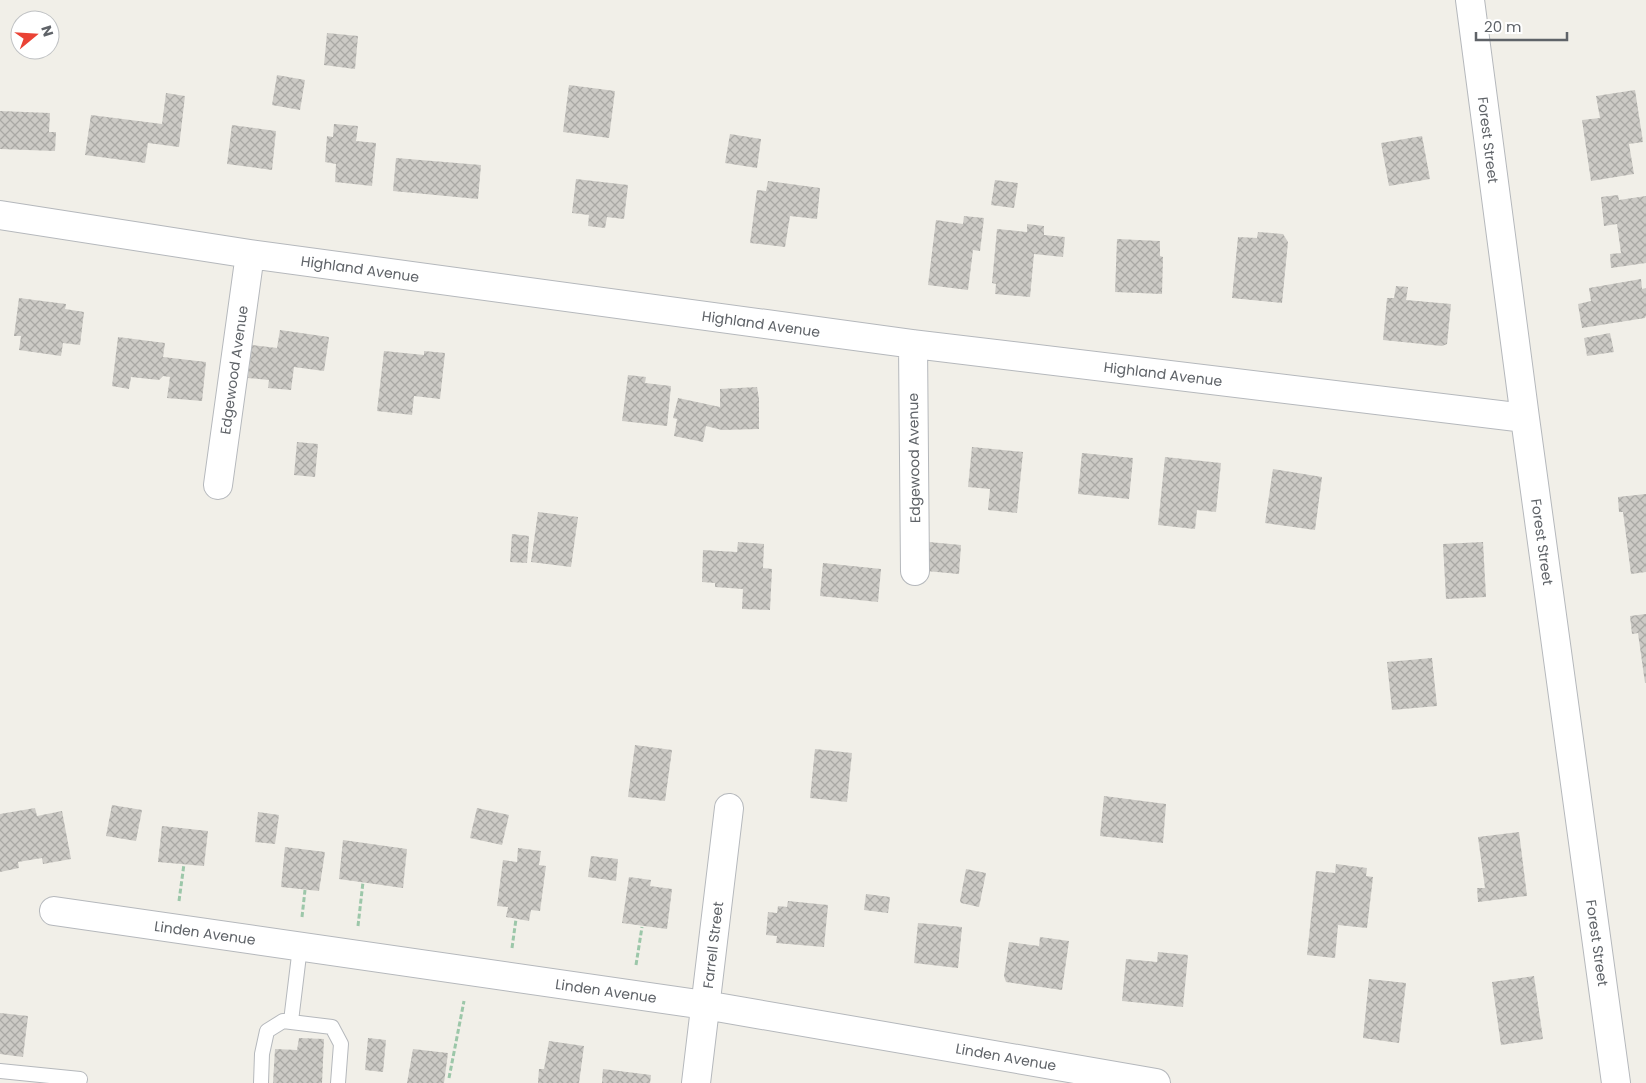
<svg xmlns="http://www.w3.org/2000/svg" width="1646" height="1083" viewBox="0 0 1646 1083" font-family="Poppins,sans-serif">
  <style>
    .building { fill: url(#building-cross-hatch) }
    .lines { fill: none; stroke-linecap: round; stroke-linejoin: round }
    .service-casing { stroke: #b5b8bc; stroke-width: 16 }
    .minor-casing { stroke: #b5b8bc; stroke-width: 30 }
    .path { stroke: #9cc7a9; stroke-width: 3; stroke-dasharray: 5 2.5; stroke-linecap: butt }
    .service { stroke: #fff; stroke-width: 14 }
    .minor { stroke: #fff; stroke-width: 28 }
    .labels { text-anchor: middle; stroke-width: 4; stroke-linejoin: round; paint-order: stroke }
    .street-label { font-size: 14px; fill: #5f6368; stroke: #fff }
  </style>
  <defs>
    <pattern id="building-cross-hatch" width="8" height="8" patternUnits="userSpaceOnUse" patternTransform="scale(1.25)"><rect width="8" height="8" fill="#cccac5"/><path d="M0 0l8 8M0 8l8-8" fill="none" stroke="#a9a8a4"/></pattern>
  </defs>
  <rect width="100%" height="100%" fill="#f1efe8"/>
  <path class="building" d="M 327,33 L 358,36 L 355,69 L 324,65 Z
    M 277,75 L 305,80 L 300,110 L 272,105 Z
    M 569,85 L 615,91 L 609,138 L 563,132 Z
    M 1635,90 L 1643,142 L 1629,144 L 1634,174 L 1591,181 L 1582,120 L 1600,118 L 1596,96 Z
    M 166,93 L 185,96 L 179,147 L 148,143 L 145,163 L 85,155 L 91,115 L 162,124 Z
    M 0,111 L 50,113 L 49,132 L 56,132 L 55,151 L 0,149 Z
    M 334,124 L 358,126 L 356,141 L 376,143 L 372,186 L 335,182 L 336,164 L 325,162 L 327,136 L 333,137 Z
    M 232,125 L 276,131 L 272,170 L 227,164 Z
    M 730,134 L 761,139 L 757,168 L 725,163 Z
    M 1422,136 L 1430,179 L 1389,186 L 1381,143 Z
    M 396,158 L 481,165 L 478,199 L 393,191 Z
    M 576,179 L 628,185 L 624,219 L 607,217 L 605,228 L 588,226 L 589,215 L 572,213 Z
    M 995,180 L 1018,183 L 1014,208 L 991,205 Z
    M 768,181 L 820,188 L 817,219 L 790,216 L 785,247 L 750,243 L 757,190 L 766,191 Z
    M 1618,195 L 1619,200 L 1646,196 L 1646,263 L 1611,268 L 1610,254 L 1621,253 L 1617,224 L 1604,226 L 1601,197 Z
    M 964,216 L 984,218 L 980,251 L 973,250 L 968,290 L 928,285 L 936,220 L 963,224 Z
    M 1027,224 L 1044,226 L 1044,235 L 1065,237 L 1063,257 L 1034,254 L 1030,297 L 995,294 L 996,284 L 992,283 L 997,229 L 1027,232 Z
    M 1258,232 L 1283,234 L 1288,242 L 1282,303 L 1232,298 L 1238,237 L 1257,238 Z
    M 1117,239 L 1160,241 L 1160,256 L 1163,257 L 1162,294 L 1115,292 Z
    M 1641,279 L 1642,289 L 1646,288 L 1646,315 L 1645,318 L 1582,328 L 1578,304 L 1591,301 L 1589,288 Z
    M 1396,286 L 1408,287 L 1406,300 L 1451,304 L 1447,344 L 1442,346 L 1383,340 L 1387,298 L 1394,298 Z
    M 19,298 L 66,304 L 65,309 L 84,312 L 80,345 L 63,343 L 61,356 L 19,350 L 21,336 L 14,336 Z
    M 280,330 L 329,337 L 324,371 L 294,367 L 291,390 L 268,388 L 269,380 L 248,378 L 252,345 L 277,348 Z
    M 1610,333 L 1614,352 L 1587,356 L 1584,338 Z
    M 118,337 L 165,343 L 163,357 L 206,362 L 202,401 L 167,398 L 170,377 L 163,376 L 159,380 L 131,377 L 129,389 L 112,386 Z
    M 384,351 L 424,355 L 424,351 L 445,353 L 440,399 L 414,396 L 412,415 L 377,411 Z
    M 628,375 L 646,377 L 645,383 L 671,386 L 667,426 L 622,421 Z
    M 757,387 L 759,399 L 759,429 L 722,430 L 706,426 L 703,442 L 674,436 L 677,419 L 673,418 L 678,398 L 720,407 L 720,389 Z
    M 297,442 L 318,444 L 315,477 L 294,475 Z
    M 972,447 L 1023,452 L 1017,513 L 988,510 L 990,489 L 968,487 Z
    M 1082,453 L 1133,458 L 1129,499 L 1078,494 Z
    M 1165,457 L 1221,463 L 1216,512 L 1197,510 L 1195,529 L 1158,525 Z
    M 1273,469 L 1322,477 L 1315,530 L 1265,523 Z
    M 1646,494 L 1646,572 L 1631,574 L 1623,512 L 1619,512 L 1618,497 Z
    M 538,512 L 578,517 L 571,567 L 531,562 Z
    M 512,534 L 529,536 L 527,563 L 510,562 Z
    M 738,542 L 764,544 L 763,568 L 772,569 L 770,610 L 742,609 L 743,589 L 715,587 L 715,583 L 702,582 L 703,550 L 737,552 Z
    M 929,542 L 961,545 L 959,574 L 926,571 Z
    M 1483,542 L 1486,597 L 1446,599 L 1443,544 Z
    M 823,563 L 881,569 L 878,602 L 820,596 Z
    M 1646,614 L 1646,683 L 1645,683 L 1638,633 L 1632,634 L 1630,616 Z
    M 1432,658 L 1437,706 L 1392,710 L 1387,662 Z
    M 635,745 L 672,750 L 665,801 L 628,797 Z
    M 815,749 L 852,753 L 847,802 L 810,798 Z
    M 1104,796 L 1166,804 L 1163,843 L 1100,836 Z
    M 112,805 L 142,810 L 136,841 L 106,836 Z
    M 35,808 L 37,816 L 62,811 L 71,859 L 43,864 L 42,858 L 18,862 L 19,868 L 0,872 L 0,814 Z
    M 477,808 L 509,815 L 502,845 L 470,838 Z
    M 258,812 L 279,815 L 275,844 L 255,842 Z
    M 162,826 L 208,831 L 204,866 L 158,862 Z
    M 1519,832 L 1527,896 L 1478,902 L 1477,888 L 1485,888 L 1478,837 Z
    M 343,840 L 407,849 L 403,888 L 339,879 Z
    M 285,847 L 325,852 L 319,891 L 281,887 Z
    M 518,848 L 541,851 L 539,865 L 546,866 L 540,911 L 531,910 L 529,921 L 506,917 L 508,907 L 497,906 L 503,860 L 517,862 Z
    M 591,856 L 618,859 L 616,881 L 588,877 Z
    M 1336,864 L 1367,868 L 1366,876 L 1373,877 L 1367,928 L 1338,925 L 1335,958 L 1307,955 L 1316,871 L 1335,873 Z
    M 966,869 L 986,873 L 979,907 L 961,903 L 960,901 Z
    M 629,877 L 651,880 L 650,886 L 672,889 L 667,929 L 622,923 Z
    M 866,894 L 890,897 L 888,913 L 864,910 Z
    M 788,901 L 828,905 L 824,947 L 776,943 L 777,936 L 766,935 L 768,912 L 777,913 L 778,906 L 787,907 Z
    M 918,923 L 962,927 L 958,968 L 914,963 Z
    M 1040,937 L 1069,941 L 1062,990 L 1006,982 L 1004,976 L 1009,942 L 1039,946 Z
    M 1158,952 L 1188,955 L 1183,1007 L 1122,1001 L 1126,959 L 1157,962 Z
    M 1534,976 L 1543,1039 L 1501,1045 L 1492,982 Z
    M 1369,979 L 1406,983 L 1399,1043 L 1363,1038 Z
    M 0,1013 L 28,1016 L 23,1057 L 0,1054 Z
    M 299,1038 L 324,1039 L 322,1083 L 273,1083 L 275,1049 L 297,1050 Z
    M 368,1038 L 386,1040 L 383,1072 L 365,1070 Z
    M 549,1041 L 584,1046 L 579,1083 L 538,1083 L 539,1069 L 544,1069 Z
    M 413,1049 L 448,1053 L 444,1083 L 407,1083 Z
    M 603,1069 L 651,1075 L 650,1083 L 602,1083 Z"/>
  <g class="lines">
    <defs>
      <path id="service" d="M 291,1021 L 300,947
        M 0,1071 L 80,1079 L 79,1083
        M 261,1083 L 262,1054 L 267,1031 L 283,1021 L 332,1027 L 341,1044 L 338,1083"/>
      <path id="minor" d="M 1470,0 L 1525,418 L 1616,1083
        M 0,215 L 250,254 L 913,344 L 1525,418
        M 913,344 L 915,571
        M 218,485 L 250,254
        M 54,911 L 705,1005 L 1156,1083
        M 696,1083 L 729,808"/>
    </defs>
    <use href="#service" class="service-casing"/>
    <use href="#minor" class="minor-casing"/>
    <path class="path" d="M 179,901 L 184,864
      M 302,917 L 305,890
      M 358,926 L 363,882
      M 512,948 L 516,919
      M 636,965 L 642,927
      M 449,1078 L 464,1001"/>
    <use href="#service" class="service"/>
    <use href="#minor" class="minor"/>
  </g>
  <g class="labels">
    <g class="street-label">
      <text transform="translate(1488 140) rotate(83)" y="5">Forest Street</text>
      <text transform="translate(360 269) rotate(8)" y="5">Highland Avenue</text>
      <text transform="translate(761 324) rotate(8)" y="5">Highland Avenue</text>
      <text transform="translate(234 370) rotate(-82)" y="5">Edgewood Avenue</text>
      <text transform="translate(1163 374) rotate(7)" y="5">Highland Avenue</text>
      <text transform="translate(914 458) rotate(-91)" y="5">Edgewood Avenue</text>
      <text transform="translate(1542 542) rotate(82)" y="5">Forest Street</text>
      <text transform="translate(205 933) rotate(8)" y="5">Linden Avenue</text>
      <text transform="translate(1597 943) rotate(82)" y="5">Forest Street</text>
      <text transform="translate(713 945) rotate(-83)" y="5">Farrell Street</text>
      <text transform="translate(606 991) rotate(8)" y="5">Linden Avenue</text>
      <text transform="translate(1006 1057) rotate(10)" y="5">Linden Avenue</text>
    </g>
  </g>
  <g transform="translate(35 35) rotate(72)"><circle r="24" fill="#ffffff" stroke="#bfc1c3"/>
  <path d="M0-4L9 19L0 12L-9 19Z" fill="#ea4335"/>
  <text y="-8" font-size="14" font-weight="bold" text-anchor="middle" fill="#5f6368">N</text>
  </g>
  <path d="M1476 32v8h91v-8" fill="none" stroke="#5f6368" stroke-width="2.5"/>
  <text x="1484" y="32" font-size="15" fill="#5f6368" stroke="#ffffff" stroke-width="4" paint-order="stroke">20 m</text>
</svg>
